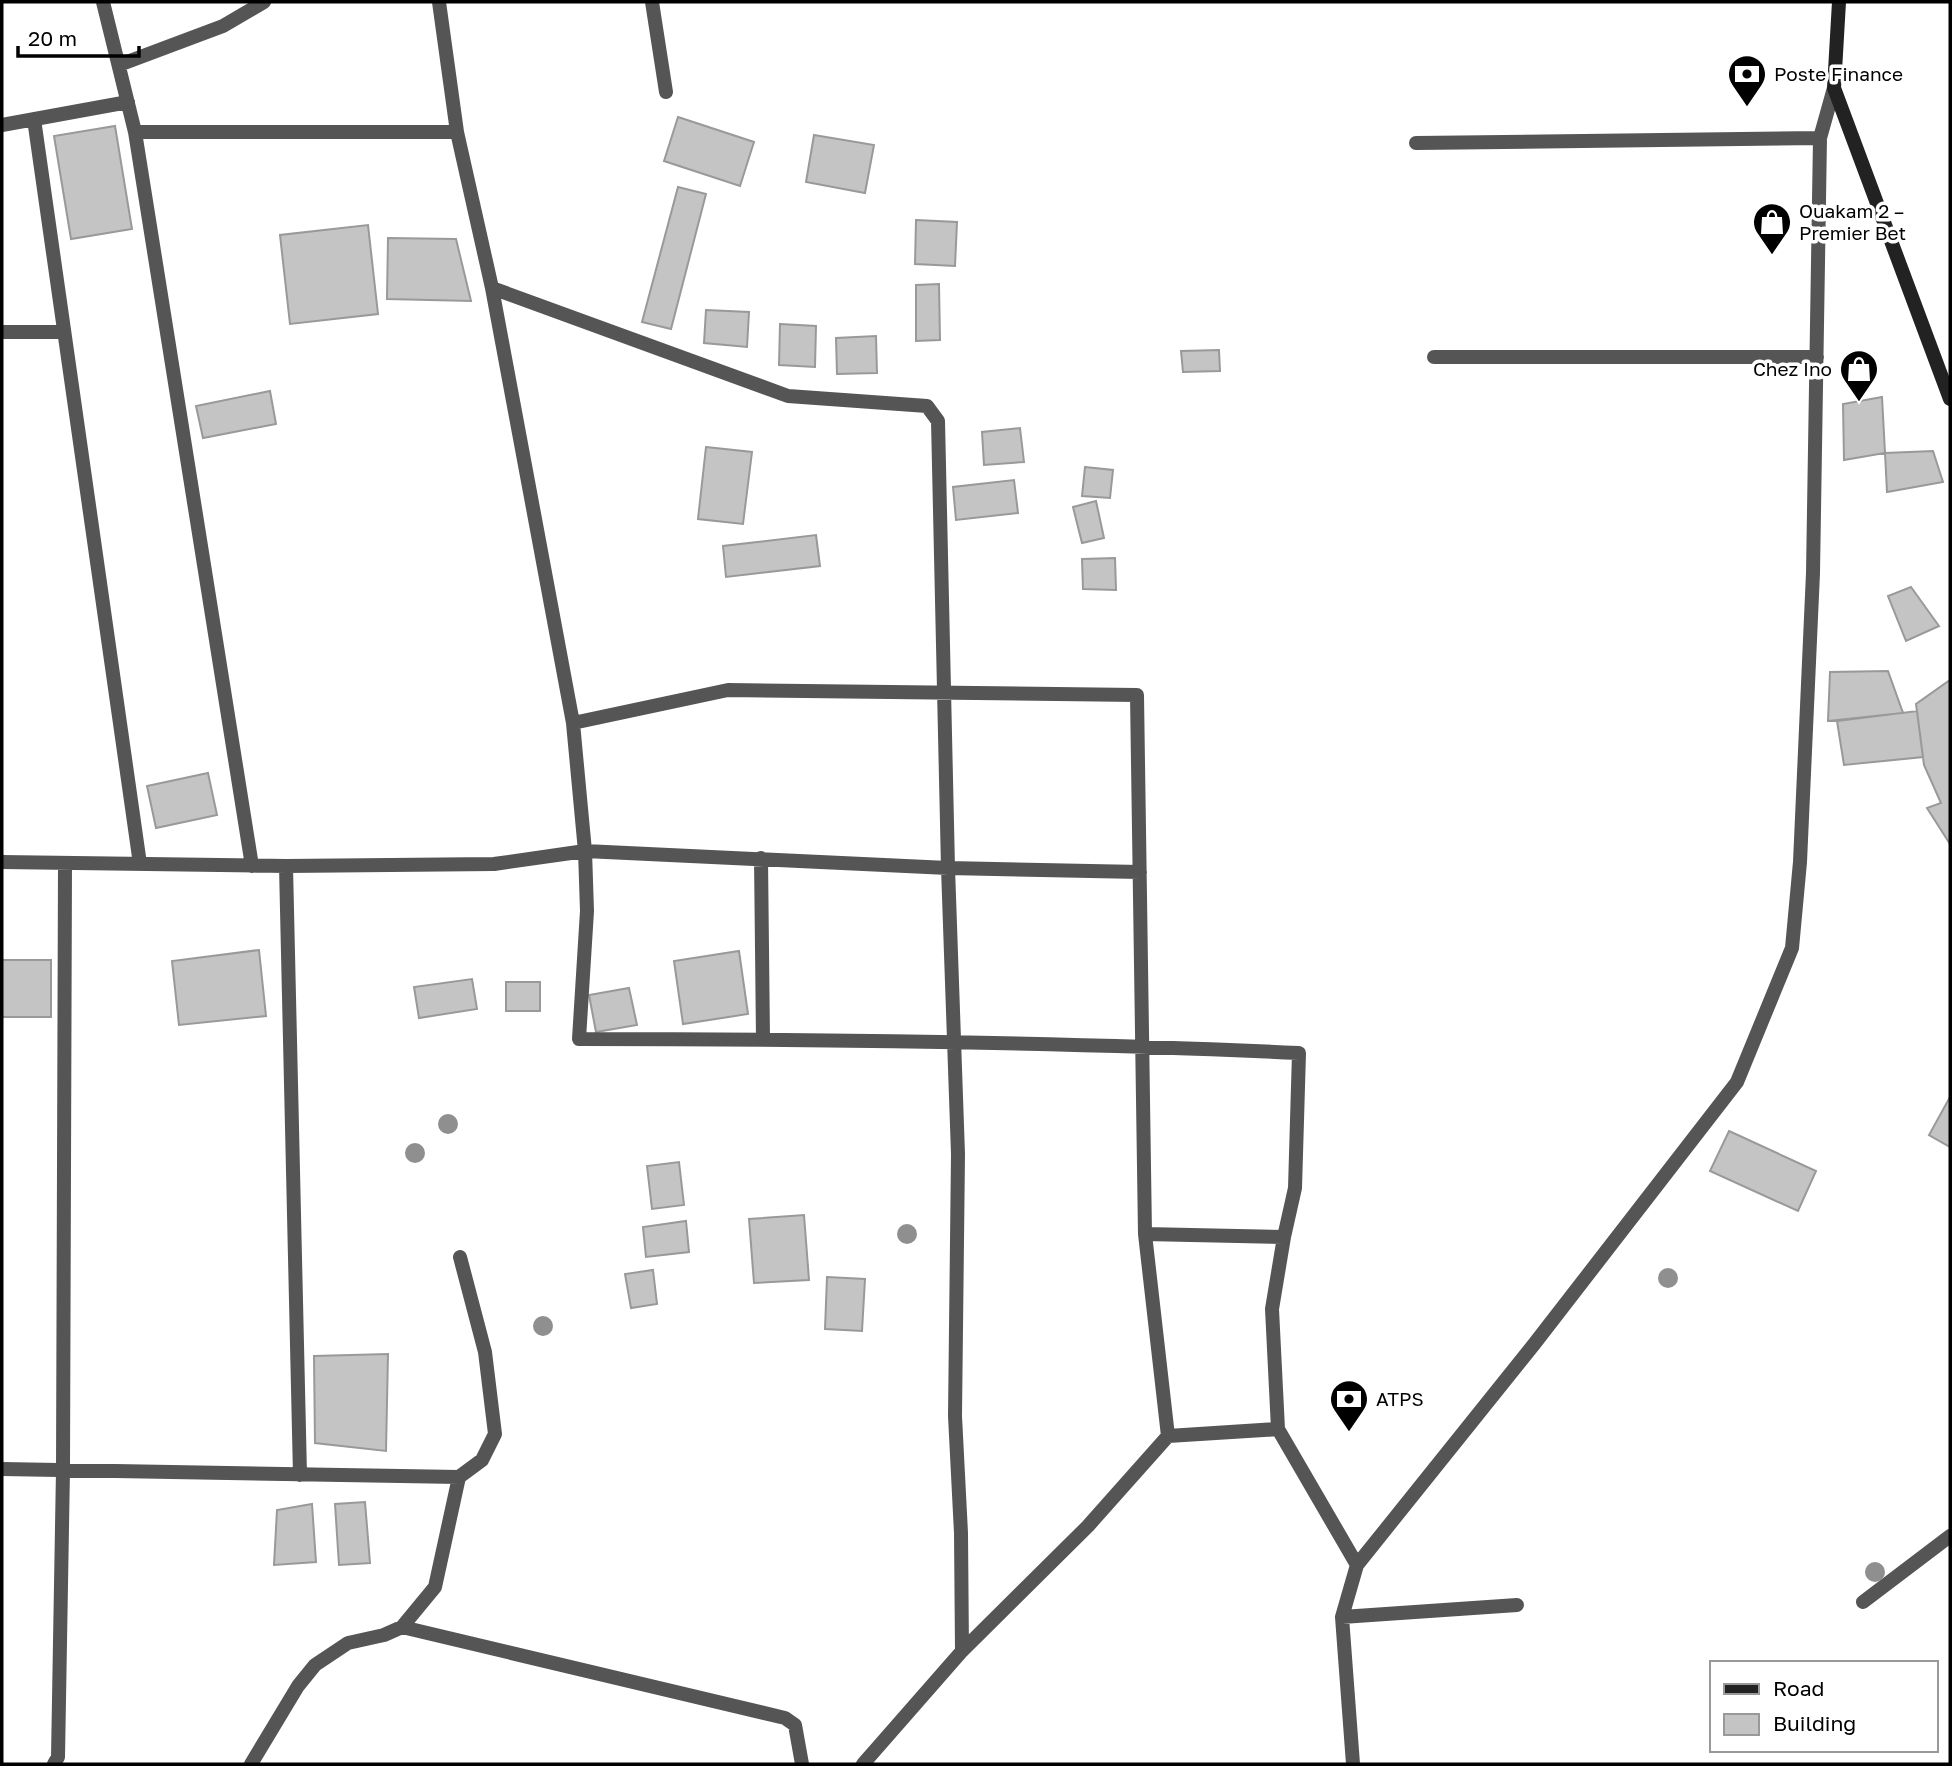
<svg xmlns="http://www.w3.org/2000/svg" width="1952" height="1766" viewBox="0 0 1952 1766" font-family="'Golos Text',sans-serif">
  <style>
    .building { fill: #c4c4c4; stroke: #999; stroke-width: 2 }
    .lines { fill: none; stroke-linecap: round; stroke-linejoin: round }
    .street { stroke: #555; stroke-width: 14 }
    .secondary { stroke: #222; stroke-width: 14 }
    .tree { fill: #8f8f8f }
    .labels { text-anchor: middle; stroke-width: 7; stroke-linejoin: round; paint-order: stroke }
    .poi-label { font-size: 19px; fill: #000; stroke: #fff; text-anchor: start }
  </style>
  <rect width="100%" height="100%" fill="#fff"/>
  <path class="building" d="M 678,117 L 754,142 L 740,186 L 664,161 Z
    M 115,126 L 132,229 L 71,239 L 54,136 Z
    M 814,135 L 874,145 L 865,193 L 806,182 Z
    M 678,187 L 706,194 L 671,329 L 642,322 Z
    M 916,220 L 957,222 L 955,266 L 915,264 Z
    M 368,225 L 378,314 L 290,324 L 280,235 Z
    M 388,238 L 456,239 L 471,301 L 387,299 Z
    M 939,284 L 940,340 L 916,341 L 916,285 Z
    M 706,310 L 749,312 L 747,347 L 704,343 Z
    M 780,324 L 816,326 L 815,367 L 779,365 Z
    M 876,336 L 877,373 L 837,374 L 836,338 Z
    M 1219,350 L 1220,371 L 1183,372 L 1181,351 Z
    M 270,391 L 276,424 L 203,438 L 196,406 Z
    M 1882,397 L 1885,453 L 1844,460 L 1843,404 Z
    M 1020,428 L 1024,462 L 984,465 L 982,432 Z
    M 706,447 L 752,452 L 743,524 L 698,519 Z
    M 1933,451 L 1943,482 L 1887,492 L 1885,453 Z
    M 1085,467 L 1113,470 L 1110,498 L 1082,496 Z
    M 1014,480 L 1018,513 L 956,520 L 953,487 Z
    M 1096,501 L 1104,538 L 1082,543 L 1073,507 Z
    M 816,535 L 820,566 L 726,577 L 723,546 Z
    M 1115,558 L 1116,590 L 1083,589 L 1082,559 Z
    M 1911,587 L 1939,626 L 1906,641 L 1888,596 Z
    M 1888,671 L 1903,713 L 1828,721 L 1830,672 Z
    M 1950,680 L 1950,844 L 1927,808 L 1941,803 L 1924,765 L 1916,704 Z
    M 1917,711 L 1923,757 L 1844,765 L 1837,721 Z
    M 208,773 L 217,815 L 156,828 L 147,786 Z
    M 259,950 L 266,1016 L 179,1025 L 172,961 Z
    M 739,951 L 748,1014 L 683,1024 L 674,961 Z
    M 2,960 L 51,960 L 51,1017 L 2,1017 Z
    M 472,979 L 477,1009 L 419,1018 L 414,987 Z
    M 506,982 L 540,982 L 540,1011 L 506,1011 Z
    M 629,988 L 637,1025 L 596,1032 L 589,995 Z
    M 1950,1097 L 1950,1147 L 1929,1135 Z
    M 1729,1131 L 1816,1171 L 1798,1211 L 1710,1171 Z
    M 679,1162 L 684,1205 L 652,1209 L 647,1166 Z
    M 804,1215 L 809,1280 L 754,1283 L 749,1219 Z
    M 686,1221 L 689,1252 L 646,1257 L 643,1227 Z
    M 653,1270 L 657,1304 L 631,1308 L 625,1274 Z
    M 827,1277 L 865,1279 L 862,1331 L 825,1329 Z
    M 388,1354 L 386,1451 L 315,1443 L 314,1356 Z
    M 365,1502 L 370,1563 L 339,1565 L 335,1504 Z
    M 312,1504 L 316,1562 L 274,1565 L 277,1510 Z"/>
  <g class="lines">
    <path class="street" d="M 103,2 L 135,132 L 252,866
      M 439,2 L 457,132 L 492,288 L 573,723 L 585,851 L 587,911 L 579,1039 C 820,1039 1059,1042 1299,1053 L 1295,1188 L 1284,1237 L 1272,1309 L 1278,1429 L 1357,1565
      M 652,2 L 666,92
      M 119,65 L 223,26 L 264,2
      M 34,119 L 140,864
      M 2,125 L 128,102
      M 135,132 L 457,132
      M 1416,143 L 1820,138
      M 492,288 L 788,396 L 927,406 L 938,421 L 948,868 L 958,1154 L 955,1416 L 961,1533 L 962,1651
      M 2,332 L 64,332
      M 1434,357 L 1817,357
      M 573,723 L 728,690 L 1137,695 L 1145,1234 L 1168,1436
      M 761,858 L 763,1039
      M 2,862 L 286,866 L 494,864 L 585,851 L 948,868 L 1140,872
      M 286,866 L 300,1475
      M 1145,1234 L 1284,1237
      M 2,1469 L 459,1477
      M 1863,1602 L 1950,1536
      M 1342,1617 L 1517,1605
      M 402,1627 L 785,1718 L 795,1725 L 802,1764
      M 54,1764 L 58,1757 L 63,1470 L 65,863
      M 251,1764 L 298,1686 L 315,1665 L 348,1643 L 384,1635 L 402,1627 L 435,1587 L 459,1477 L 482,1460 L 495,1434 L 485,1352 L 460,1257
      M 863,1764 L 962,1651 L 1088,1526 L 1168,1436 L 1278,1429
      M 1353,1764 L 1342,1617 L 1357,1565 L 1535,1343 L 1737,1082 L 1792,948 L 1800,862 L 1813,573 L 1820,138 L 1834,88"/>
    <path class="secondary" d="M 1839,2 L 1834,88 L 1950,399"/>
  </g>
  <g class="tree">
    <circle cx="448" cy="1124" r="10"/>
    <circle cx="415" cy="1153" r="10"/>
    <circle cx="907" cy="1234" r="10"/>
    <circle cx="1668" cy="1278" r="10"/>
    <circle cx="543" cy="1326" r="10"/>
    <circle cx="1875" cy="1572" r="10"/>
  </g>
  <defs>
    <symbol id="bank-pin" viewBox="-11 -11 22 30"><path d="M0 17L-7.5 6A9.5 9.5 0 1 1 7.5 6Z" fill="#000" stroke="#fff"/><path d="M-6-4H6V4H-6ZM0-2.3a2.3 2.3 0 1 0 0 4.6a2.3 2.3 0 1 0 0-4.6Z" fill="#fff"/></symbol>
    <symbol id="shop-pin" viewBox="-11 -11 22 30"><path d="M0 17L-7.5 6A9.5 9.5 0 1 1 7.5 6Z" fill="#000" stroke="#fff"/><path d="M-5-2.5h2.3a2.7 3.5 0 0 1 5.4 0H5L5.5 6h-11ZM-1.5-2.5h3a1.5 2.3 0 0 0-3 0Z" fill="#fff"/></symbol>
  </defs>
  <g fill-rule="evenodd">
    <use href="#bank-pin" x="1725" y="52" width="44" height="60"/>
    <use href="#shop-pin" x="1750" y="200" width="44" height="60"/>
    <use href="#shop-pin" x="1837" y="347" width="44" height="60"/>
    <use href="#bank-pin" x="1327" y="1377" width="44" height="60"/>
  </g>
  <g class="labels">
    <g class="poi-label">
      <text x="1774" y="81">Poste Finance</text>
      <text x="1799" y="218">Ouakam 2 –<tspan x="1799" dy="22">Premier Bet</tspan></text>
      <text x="1832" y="376" text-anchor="end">Chez Ino</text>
      <text x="1376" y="1406">ATPS</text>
    </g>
  </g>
  <rect width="1952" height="1766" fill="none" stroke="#000000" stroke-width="7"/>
  <rect x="1710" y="1661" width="228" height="91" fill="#ffffff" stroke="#999999" stroke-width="2"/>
  <rect x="1724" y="1684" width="35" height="10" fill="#222222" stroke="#999999" stroke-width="2"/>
  <text x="1773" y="1696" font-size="21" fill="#000000">Road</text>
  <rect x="1724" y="1714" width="35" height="21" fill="#c4c4c4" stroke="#999999" stroke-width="2"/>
  <text x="1773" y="1731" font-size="21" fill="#000000">Building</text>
  <path d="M18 46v10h121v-10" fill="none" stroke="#000000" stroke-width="3.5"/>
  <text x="28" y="46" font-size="21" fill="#000000" stroke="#ffffff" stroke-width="5" paint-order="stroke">20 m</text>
</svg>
